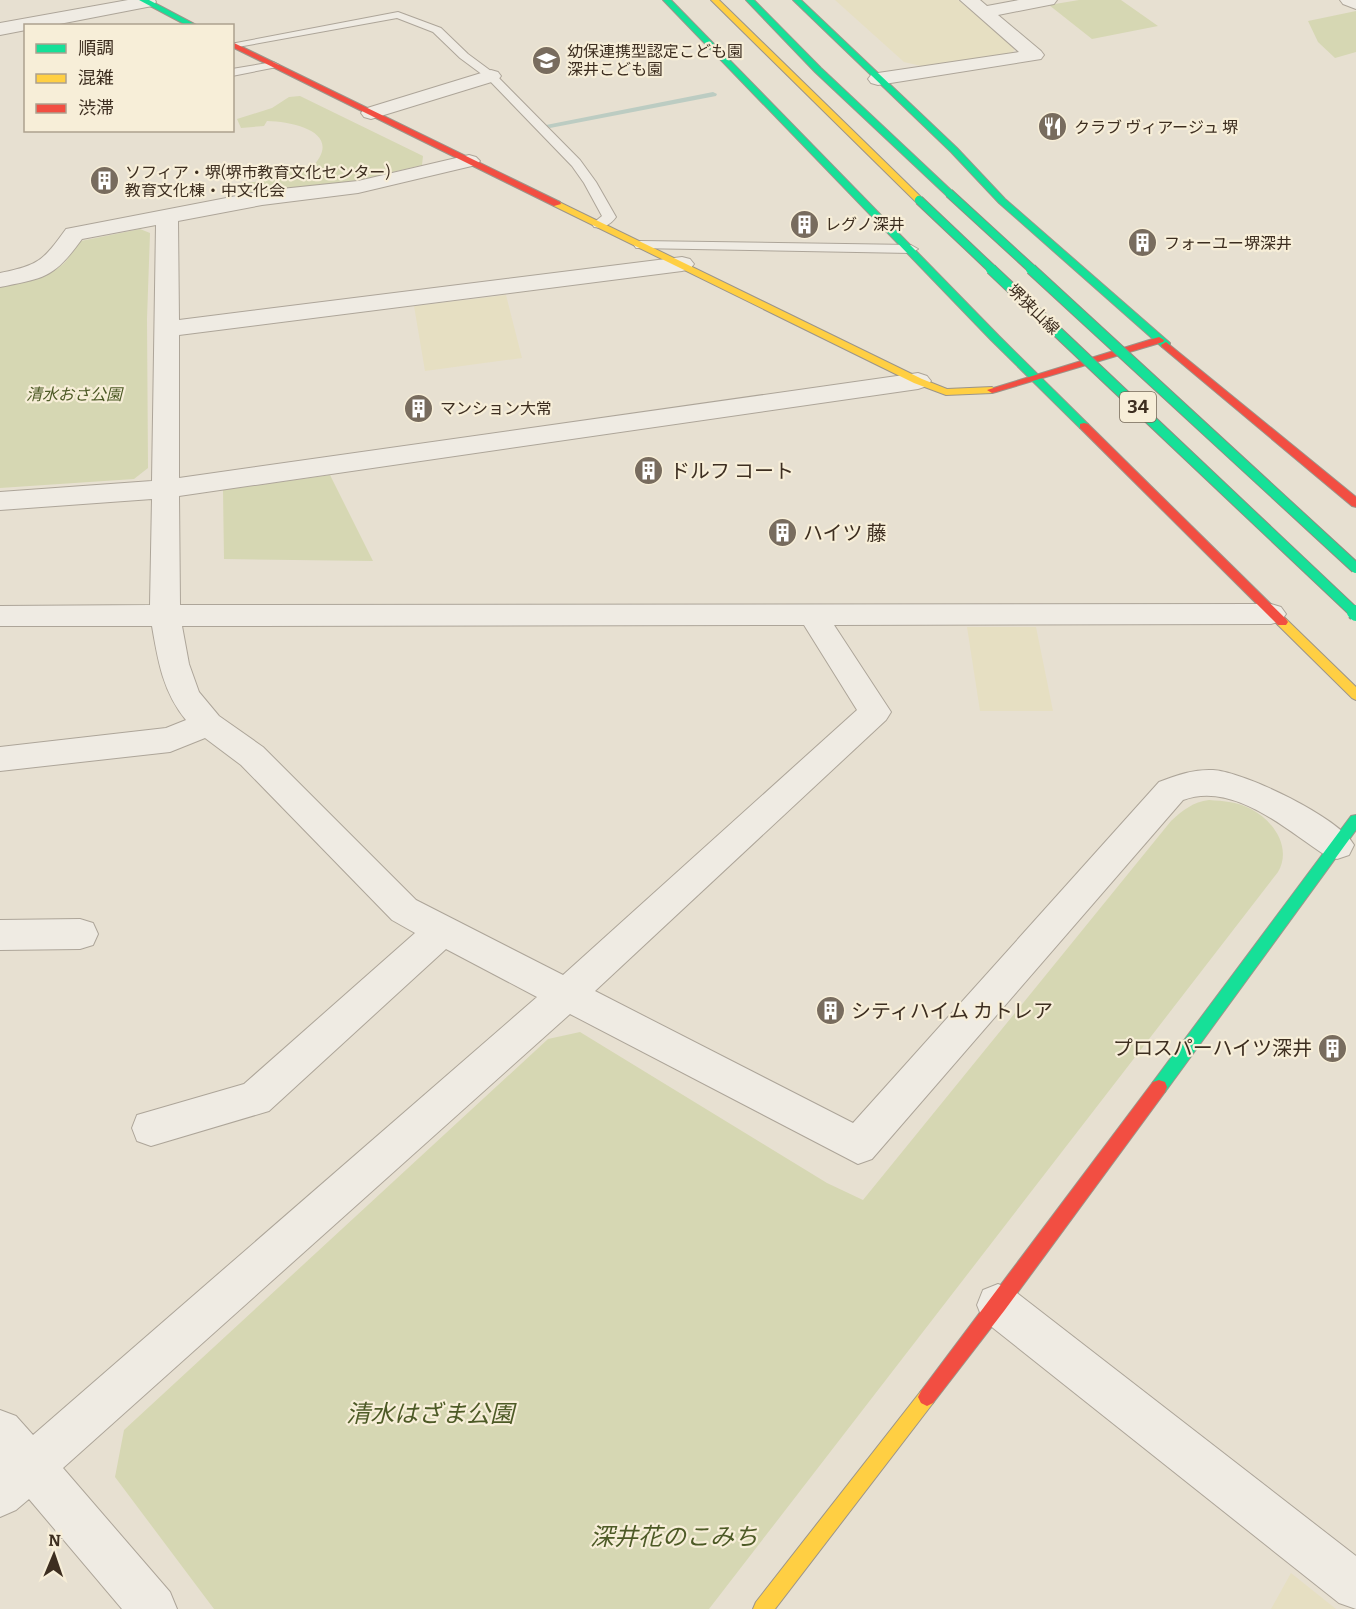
<svg xmlns="http://www.w3.org/2000/svg" width="1356" height="1609" viewBox="0 0 1356 1609" font-family="Bitter,'Noto Sans JP',serif">
  <style>
    .farmland { fill: #e6dfc2 }
    .green { fill: #d6d7b3 }
    .lines { fill: none; stroke-linecap: round; stroke-linejoin: round }
    .stream { fill: #bcccc2; fill-rule: evenodd }
    .lane-casing { stroke: #ada599; stroke-width: 2 }
    .street-casing { stroke: #ada599; stroke-width: 2 }
    .fast-casing { stroke: #9c958a; stroke-width: 2 }
    .slow-casing { stroke: #9c958a; stroke-width: 2 }
    .jam-casing { stroke: #9c958a; stroke-width: 2 }
    .lane { fill: #efebe3; fill-rule: evenodd }
    .street { fill: #efebe3; fill-rule: evenodd }
    .fast { fill: #16e098; fill-rule: evenodd }
    .slow { fill: #ffcf43; fill-rule: evenodd }
    .jam { fill: #f24e42; fill-rule: evenodd }
    .fast-bridge-far2-casing { stroke: #928b80; stroke-width: 10; stroke-linecap: butt }
    .fast-bridge-far1-casing { stroke: #928b80; stroke-width: 12; stroke-linecap: butt }
    .fast-bridge-casing { stroke: #928b80; stroke-width: 16; stroke-linecap: butt }
    .fast-bridge-far2 { stroke: #16e098; stroke-width: 8 }
    .fast-bridge-far1 { stroke: #16e098; stroke-width: 10 }
    .fast-bridge { stroke: #16e098; stroke-width: 14 }
    .labels { text-anchor: middle; stroke-width: 4.5; stroke-linejoin: round; paint-order: stroke }
    .far-poi-label { font-size: 16px; fill: #3d2e20; stroke: #f7eed8; text-anchor: start }
    .far-street-label { font-size: 16px; fill: #3d2e20; stroke: #f7eed8 }
    .far-park-label { font-size: 16px; font-style: italic; fill: #4d5a26; stroke: #f7eed8 }
    .shield { fill: #f7eed8; stroke: #756857; stroke-width: 1.5 }
    .shield-label { font-size: 18px; font-weight: bold; fill: #3d2e20 }
    .poi-label { font-size: 20px; fill: #3d2e20; stroke: #f7eed8; text-anchor: start }
    .near-park-label { font-size: 24px; font-style: italic; fill: #4d5a26; stroke: #f7eed8 }
  </style>
  <rect width="100%" height="100%" fill="#e7e0d1"/>
  <path class="farmland" d="M 835,0 L 958,0 L 1016,47 L 1012,53 L 985,58 L 921,66 L 904,62 Z
    M 506,295 L 522,358 L 425,371 L 414,306 Z
    M 967,627 L 1036,627 L 1053,711 L 980,711 Z
    M 1291,1573 L 1336,1609 L 1271,1609 Z"/>
  <path class="green" d="M 1079,0 L 1121,0 L 1158,26 L 1092,39 L 1049,5 Z
    M 1356,11 L 1356,52 L 1335,58 L 1318,42 L 1308,21 Z
    M 300,96 L 423,156 L 422,165 L 347,183 L 250,192 L 246,183 L 270,180 L 299,168 L 308,171 C 347,135 299,122 267,121 L 264,126 L 241,128 L 237,119 L 272,108 L 289,97 Z
    M 140,229 L 150,233 L 147,319 L 148,468 L 134,479 L 0,488 L 0,286 C 21,280 47,278 63,264 C 71,257 72,247 81,241 Z
    M 330,475 L 373,561 L 224,559 L 223,490 Z
    M 1209,800 C 1224,801 1238,802 1251,809 C 1274,821 1292,848 1278,872 L 709,1609 L 214,1609 L 115,1477 L 124,1430 L 548,1039 L 580,1032 L 827,1183 L 863,1200 L 1171,821 C 1183,810 1193,802 1209,800 Z"/>
  <g class="lines">
    <path class="stream" d="M 713,92 L 717,94 L 716,96 L 550,128 L 546,125 Z"/>
    <defs>
      <path id="lane" d="M 398,12 L 441,28 L 468,54 L 495,74 L 580,160 L 596,182 L 616,217 C 611,224 603,229 594,227 L 592,224 L 602,216 L 584,183 L 572,166 L 487,78 L 460,58 L 433,32 L 397,18 L 232,48 L 232,44 L 236,43 Z
        M 273,62 L 279,65 L 277,67 L 232,76 L 232,69 Z
        M 641,241 L 911,245 L 918,249 L 911,253 L 636,248 L 634,245 L 636,242 Z"/>
      <path id="street" d="M 128,0 L 155,0 L 156,2 L 153,6 L 147,7 L 49,26 L 26,26 L 26,30 L 0,35 L 0,23 Z
        M 960,0 L 980,0 L 987,6 L 1019,0 L 1057,0 L 1054,4 L 998,15 L 1041,51 L 1044,55 L 1041,59 L 878,85 L 871,83 L 868,79 L 871,75 L 878,73 L 1019,52 Z
        M 1340,0 L 1356,0 L 1356,9 L 1343,4 Z
        M 491,70 L 498,72 L 501,76 L 498,80 L 371,119 L 364,117 L 361,113 L 364,109 Z
        M 469,155 L 476,157 L 480,161 L 476,165 L 358,193 L 262,205 L 178,221 L 179,320 L 682,257 L 690,259 L 694,264 L 690,269 L 682,271 L 179,335 L 179,478 L 918,373 L 927,376 L 931,381 L 927,386 L 918,389 L 179,496 L 180,605 L 1271,604 L 1281,607 L 1286,614 L 1281,621 L 1271,624 L 834,625 L 891,712 L 886,720 L 595,991 L 853,1123 L 1159,782 C 1177,775 1194,769 1213,770 C 1245,772 1340,818 1354,845 L 1349,855 L 1337,859 L 1325,855 C 1285,829 1233,781 1183,800 L 872,1159 L 858,1164 L 570,1014 L 63,1468 L 170,1592 L 177,1609 L 122,1609 L 29,1499 L 16,1510 L 0,1517 L 0,1410 L 16,1416 L 33,1435 L 537,997 L 446,949 L 269,1111 L 151,1146 L 137,1141 L 132,1128 L 137,1115 L 244,1084 L 415,933 L 392,920 L 241,765 L 205,738 L 170,752 L 0,771 L 0,747 L 166,728 L 186,720 C 163,692 158,661 152,626 L 0,626 L 0,606 L 150,605 L 152,499 L 0,510 L 0,492 L 152,481 L 156,225 L 82,239 C 54,278 45,278 0,287 L 0,273 C 39,265 43,261 66,229 L 262,191 L 358,181 ZM 804,625 L 857,710 L 563,975 L 416,900 L 263,747 L 219,716 L 199,692 L 189,664 L 182,626 Z
        M 80,919 L 93,923 L 98,934 L 93,945 L 80,949 L 0,950 L 0,920 Z
        M 998,1284 L 1013,1290 L 1356,1556 L 1356,1609 L 1339,1603 L 983,1320 L 977,1305 L 983,1290 Z"/>
      <path id="fast" d="M 139,0 L 149,0 L 198,26 L 188,26 Z
        M 663,0 L 671,0 L 999,336 L 1088,424 L 1088,428 L 1080,428 L 991,340 Z
        M 746,0 L 754,0 L 821,68 L 952,191 L 952,195 L 946,195 L 815,72 Z
        M 793,0 L 801,0 L 957,148 L 1005,199 L 1170,343 L 1170,347 L 1162,347 L 999,203 L 951,152 Z
        M 1356,815 L 1356,830 L 1165,1092 L 1159,1094 L 1153,1092 L 1151,1087 L 1153,1082 L 1351,816 Z"/>
      <path id="slow" d="M 711,0 L 719,0 L 922,198 L 922,202 L 916,202 Z
        M 557,201 L 922,379 L 947,389 L 992,387 L 997,390 L 992,393 L 946,395 L 914,383 L 554,206 L 553,204 Z
        M 1282,618 L 1286,619 L 1356,687 L 1356,700 L 1352,698 L 1278,625 L 1276,622 Z
        M 927,1388 L 933,1391 L 936,1397 L 933,1403 L 775,1609 L 753,1609 L 756,1602 L 921,1391 Z"/>
      <path id="jam" d="M 232,42 L 560,202 L 561,204 L 554,206 L 232,47 Z
        M 1159,337 L 1164,340 L 1163,342 L 996,392 L 992,393 L 987,390 Z
        M 1166,342 L 1356,497 L 1356,507 L 1352,506 L 1162,347 L 1161,345 Z
        M 1084,423 L 1088,424 L 1286,619 L 1288,622 L 1286,625 L 1278,625 L 1080,428 L 1080,424 Z
        M 1159,1080 L 1165,1082 L 1167,1087 L 1165,1092 L 1004,1311 L 933,1403 L 927,1406 L 921,1403 L 918,1397 L 921,1391 L 1153,1082 Z"/>
    </defs>
    <use href="#lane" class="lane-casing"/>
    <use href="#street" class="street-casing"/>
    <use href="#fast" class="fast-casing"/>
    <use href="#slow" class="slow-casing"/>
    <use href="#jam" class="jam-casing"/>
    <use href="#lane" class="lane"/>
    <use href="#street" class="street"/>
    <use href="#fast" class="fast"/>
    <use href="#slow" class="slow"/>
    <use href="#jam" class="jam"/>
    <defs>
      <path id="fast-bridge-far2" d="M 949,193 L 1033,270
        M 919,200 L 993,270"/>
      <path id="fast-bridge-far1" d="M 991,269 L 1356,614
        M 1031,269 L 1356,568"/>
      <path id="fast-bridge" d="M 1354,612 L 1356,614"/>
    </defs>
    <use href="#fast-bridge-far2" class="fast-bridge-far2-casing"/>
    <use href="#fast-bridge-far1" class="fast-bridge-far1-casing"/>
    <use href="#fast-bridge" class="fast-bridge-casing"/>
    <use href="#fast-bridge-far2" class="fast-bridge-far2"/>
    <use href="#fast-bridge-far1" class="fast-bridge-far1"/>
    <use href="#fast-bridge" class="fast-bridge"/>
  </g>
  <defs>
    <symbol id="school-disc" viewBox="-11 -11 22 22"><circle r="9.5" fill="#786c5e" stroke="#f7eed8"/><path d="M0-5L7-2L0 1L-7-2ZM-4 1L0 2.5L4 1V4Q0 6-4 4Z" fill="#fff"/></symbol>
    <symbol id="restaurant-disc" viewBox="-11 -11 22 22"><circle r="9.5" fill="#786c5e" stroke="#f7eed8"/><path d="M-5-6h1v4h1v-4h1v4h1v-4h1v5L-1.5 .5V6h-2V.5L-5-1ZM5-6V6H3V1.5H1.5Q1.5-4 5-6Z" fill="#fff"/></symbol>
    <symbol id="building-disc" viewBox="-11 -11 22 22"><circle r="9.5" fill="#786c5e" stroke="#f7eed8"/><path d="M-4-6H4V6H1V3H-1V6H-4ZM-2.5-4.3h1.7v1.8h-1.7ZM.8-4.3h1.7v1.8H.8ZM-2.5-1h1.7V.8h-1.7ZM.8-1h1.7V.8H.8Z" fill="#fff"/></symbol>
  </defs>
  <g fill-rule="evenodd">
    <use href="#school-disc" x="530" y="44" width="33" height="33"/>
    <use href="#restaurant-disc" x="1036" y="110" width="33" height="33"/>
    <use href="#building-disc" x="88" y="164" width="33" height="33"/>
    <use href="#building-disc" x="788" y="208" width="33" height="33"/>
    <use href="#building-disc" x="1126" y="226" width="33" height="33"/>
    <use href="#building-disc" x="402" y="392" width="33" height="33"/>
    <use href="#building-disc" x="632" y="454" width="33" height="33"/>
    <use href="#building-disc" x="766" y="516" width="33" height="33"/>
    <use href="#building-disc" x="814" y="994" width="33" height="33"/>
    <use href="#building-disc" x="1316" y="1032" width="33" height="33"/>
  </g>
  <g class="labels">
    <g class="far-poi-label">
      <text x="567" y="57">幼保連携型認定こども園<tspan x="567" dy="18">深井こども園</tspan></text>
      <text x="1074" y="133">クラブ ヴィアージュ 堺</text>
      <text x="125" y="178">ソフィア・堺(堺市教育文化センター)<tspan x="125" dy="18">教育文化棟・中文化会</tspan></text>
      <text x="825" y="230">レグノ深井</text>
      <text x="1164" y="249">フォーユー堺深井</text>
      <text x="440" y="414">マンション大常</text>
    </g>
    <g class="far-street-label">
      <text transform="translate(1034 309) rotate(44)" y="6">堺狭山線</text>
    </g>
    <g class="far-park-label">
      <text x="74" y="400">清水おさ公園</text>
    </g>
    <rect class="shield" x="1120" y="392" width="36" height="30" rx="4.5"/>
    <g class="shield-label">
      <text x="1138" y="413">34</text>
    </g>
    <g class="poi-label">
      <text x="670" y="478">ドルフ コート</text>
      <text x="803" y="540">ハイツ 藤</text>
      <text x="851" y="1018">シティハイム カトレア</text>
      <text x="1312" y="1055" text-anchor="end">プロスパーハイツ深井</text>
    </g>
    <g class="near-park-label">
      <text x="430" y="1422">清水はざま公園</text>
      <text x="674" y="1545">深井花のこみち</text>
    </g>
  </g>
  <rect x="24" y="24" width="210" height="108" fill="#f7eed8" stroke="#ada18e" stroke-width="1.5"/>
  <rect x="36" y="44" width="30" height="9" fill="#16e098" stroke="#ada18e" stroke-width="1.5"/>
  <text x="78" y="54" font-size="18" fill="#3d2e20">順調</text>
  <rect x="36" y="74" width="30" height="9" fill="#ffcf43" stroke="#ada18e" stroke-width="1.5"/>
  <text x="78" y="84" font-size="18" fill="#3d2e20">混雑</text>
  <rect x="36" y="104" width="30" height="9" fill="#f24e42" stroke="#ada18e" stroke-width="1.5"/>
  <text x="78" y="114" font-size="18" fill="#3d2e20">渋滞</text>
  <g transform="translate(54 1555) rotate(2)" stroke="#f7eed8" stroke-width="4.5" paint-order="stroke">
  <path d="M0-4.5L10 22L0 15L-10 22Z" fill="#3d2e20"/>
  <text y="-9" font-size="16" font-weight="bold" text-anchor="middle" fill="#3d2e20">N</text>
  </g>
</svg>
